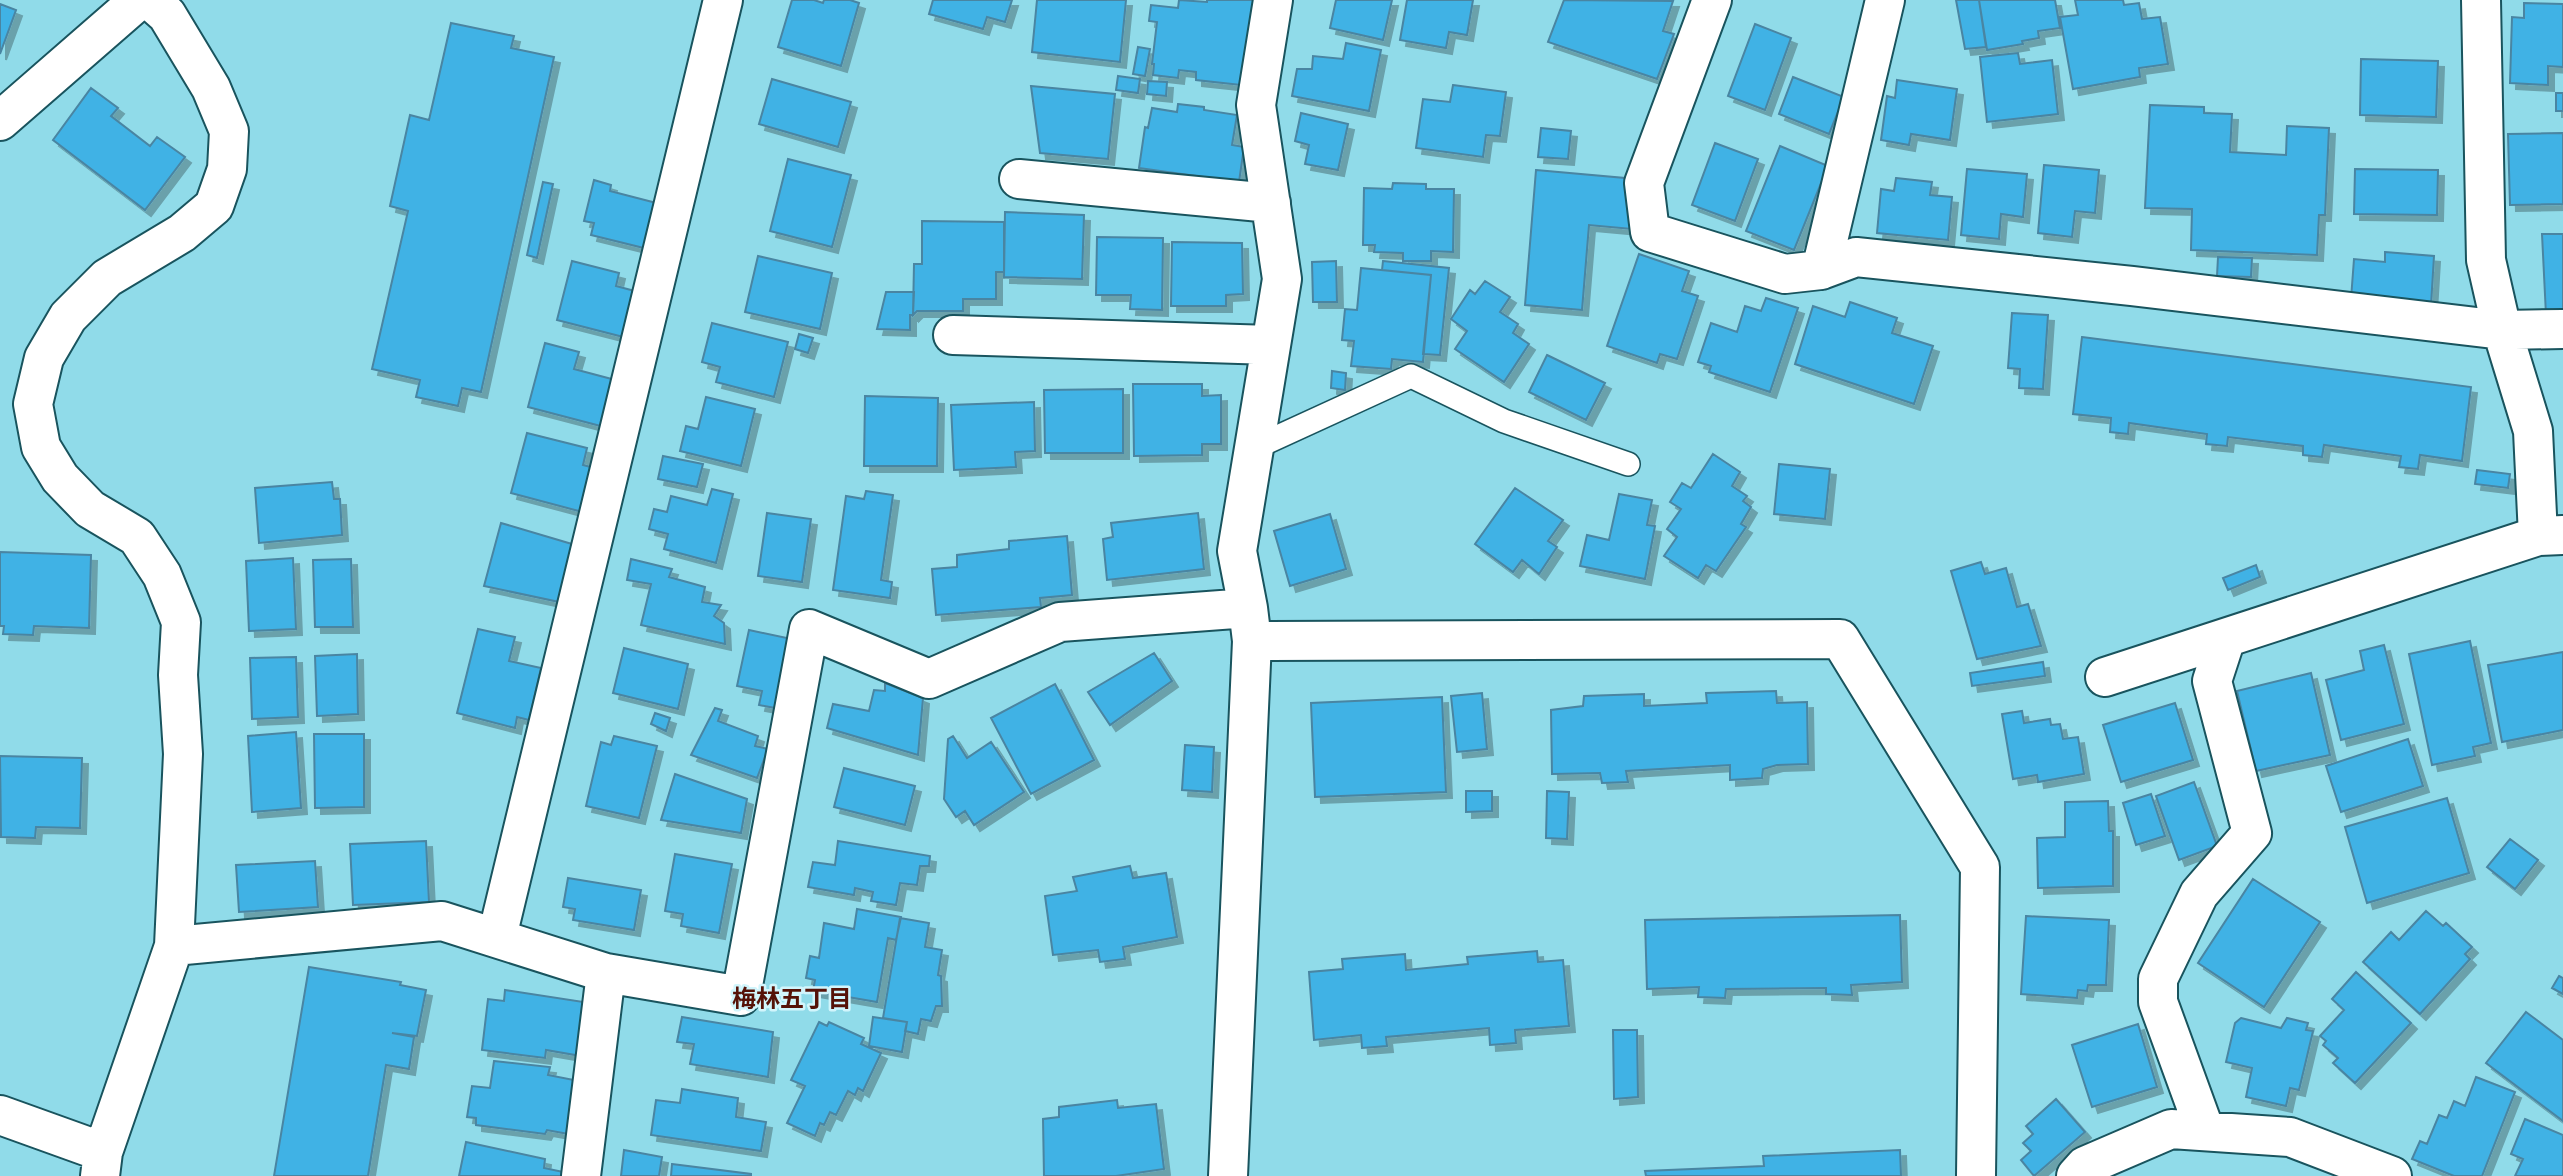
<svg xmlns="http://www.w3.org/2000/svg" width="2563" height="1176" viewBox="0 0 2563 1176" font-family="'Sofia Sans Condensed','Noto Sans JP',sans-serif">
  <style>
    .building { fill: #41b2e5; stroke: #4985a2; stroke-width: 2; filter: url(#shadow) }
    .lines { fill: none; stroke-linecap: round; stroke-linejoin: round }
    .lane-casing { stroke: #19545e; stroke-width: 26 }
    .street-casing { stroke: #19545e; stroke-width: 42 }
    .secondary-casing { stroke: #19545e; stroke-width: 42 }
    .lane { stroke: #fff; stroke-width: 23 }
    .street { stroke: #fff; stroke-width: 38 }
    .secondary { stroke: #fff; stroke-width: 38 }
    .labels { text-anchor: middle; stroke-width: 5; stroke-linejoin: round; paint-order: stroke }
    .neighbourhood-label { font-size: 24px; font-weight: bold; fill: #551208; stroke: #d1f5fc }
  </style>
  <defs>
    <filter id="shadow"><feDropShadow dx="6" dy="6" stdDeviation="0" flood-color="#0004"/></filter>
  </defs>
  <rect width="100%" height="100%" fill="#90dbe9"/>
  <path class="building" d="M 792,0 L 814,0 L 823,3 L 824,0 L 850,0 L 859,3 L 841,66 L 778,47 Z
    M 933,0 L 1012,0 L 1005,22 L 987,17 L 983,29 L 929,14 Z
    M 1037,0 L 1126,0 L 1120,62 L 1032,52 Z
    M 1179,0 L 1207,2 L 1207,0 L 1261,0 L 1250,86 L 1196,80 L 1196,72 L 1179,70 L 1178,78 L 1153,75 L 1154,64 L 1152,64 L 1157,22 L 1149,21 L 1151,5 L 1178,8 Z
    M 1336,0 L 1392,0 L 1383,40 L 1330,28 Z
    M 1407,0 L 1473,0 L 1467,35 L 1449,32 L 1446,48 L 1400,40 Z
    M 1564,0 L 1673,1 L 1663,31 L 1674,34 L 1657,79 L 1548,42 Z
    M 1956,0 L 1979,0 L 1986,47 L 1965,49 Z
    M 1979,0 L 2055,0 L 2060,28 L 2038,31 L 2039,38 L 2022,41 L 2023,44 L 1987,50 Z
    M 2075,0 L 2123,0 L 2124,5 L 2139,3 L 2142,19 L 2160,17 L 2168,64 L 2139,68 L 2140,77 L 2073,89 L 2060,17 L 2078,15 Z
    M 2524,3 L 2563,4 L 2563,67 L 2548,66 L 2548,85 L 2510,83 L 2512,17 L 2524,18 Z
    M 0,4 L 16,10 L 0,54 Z
    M 451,23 L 514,36 L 511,48 L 554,57 L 481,392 L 462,388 L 458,406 L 416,397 L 420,380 L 372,369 L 408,211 L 390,206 L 410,115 L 429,120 Z
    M 1755,24 L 1791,38 L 1765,110 L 1728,96 Z
    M 1346,43 L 1381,50 L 1369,111 L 1292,96 L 1297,69 L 1312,69 L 1313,56 L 1343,59 Z
    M 1138,47 L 1150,49 L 1145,76 L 1133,74 Z
    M 2018,53 L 2020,64 L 2052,60 L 2058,114 L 1987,122 L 1980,57 Z
    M 2361,59 L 2438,61 L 2436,117 L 2360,115 Z
    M 1118,76 L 1140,79 L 1138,93 L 1116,90 Z
    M 1793,77 L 1844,97 L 1829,134 L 1779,114 Z
    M 772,79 L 851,102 L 838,147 L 759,124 Z
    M 1897,80 L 1957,89 L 1950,140 L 1911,134 L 1909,145 L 1881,140 L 1887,96 L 1895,98 Z
    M 1148,81 L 1167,82 L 1166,96 L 1147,94 Z
    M 1453,85 L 1506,92 L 1500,136 L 1486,135 L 1483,157 L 1416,148 L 1423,99 L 1450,102 Z
    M 1031,86 L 1115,94 L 1108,159 L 1040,153 Z
    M 91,88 L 118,108 L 111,116 L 150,146 L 157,137 L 185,157 L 145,210 L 53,140 Z
    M 2556,93 L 2563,93 L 2563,111 L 2556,111 Z
    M 1178,104 L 1204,107 L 1204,110 L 1237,115 L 1232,145 L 1244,147 L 1239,182 L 1139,168 L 1145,127 L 1148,128 L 1152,108 L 1177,112 Z
    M 2150,105 L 2204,107 L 2204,113 L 2232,114 L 2230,152 L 2286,155 L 2287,126 L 2329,128 L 2325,215 L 2319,215 L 2317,255 L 2191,250 L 2192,209 L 2145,208 Z
    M 1301,113 L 1348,124 L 1338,170 L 1305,164 L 1309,145 L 1295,141 Z
    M 1541,128 L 1571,131 L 1568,159 L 1538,157 Z
    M 2563,133 L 2563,204 L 2510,205 L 2508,134 Z
    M 1715,143 L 1758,159 L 1735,221 L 1692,205 Z
    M 1780,146 L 1828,166 L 1794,250 L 1746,231 Z
    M 788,159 L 851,175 L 832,247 L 770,231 Z
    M 2044,165 L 2099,170 L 2095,213 L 2075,211 L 2072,237 L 2038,233 Z
    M 1967,169 L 2027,174 L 2023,217 L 2001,214 L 1999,239 L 1961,235 Z
    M 2355,169 L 2438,170 L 2437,215 L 2354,214 Z
    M 1536,170 L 1636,179 L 1632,229 L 1589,225 L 1582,310 L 1525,305 Z
    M 1896,178 L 1932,182 L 1930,195 L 1952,197 L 1948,240 L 1877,233 L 1881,189 L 1894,191 Z
    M 594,180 L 611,185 L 610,191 L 668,206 L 656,251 L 591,235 L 594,223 L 584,221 Z
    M 543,182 L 553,184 L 537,258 L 527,255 Z
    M 1393,183 L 1426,184 L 1426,189 L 1454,189 L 1453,252 L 1431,251 L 1431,261 L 1403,261 L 1403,253 L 1374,252 L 1375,245 L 1363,245 L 1364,188 L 1392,189 Z
    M 1005,212 L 1084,215 L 1082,279 L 1004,277 Z
    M 922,221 L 1004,222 L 1004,272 L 996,272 L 996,299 L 963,299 L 963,311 L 917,311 L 913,315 L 914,264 L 922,264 Z
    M 2542,234 L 2563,234 L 2563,315 L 2546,315 Z
    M 1097,237 L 1163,238 L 1162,310 L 1130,309 L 1131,295 L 1096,295 Z
    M 1172,242 L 1242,243 L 1243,294 L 1226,295 L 1226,306 L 1171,306 Z
    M 2385,252 L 2434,256 L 2431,305 L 2351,299 L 2354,259 L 2385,262 Z
    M 1639,254 L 1689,271 L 1682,291 L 1698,296 L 1677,359 L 1660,354 L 1657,363 L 1607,346 Z
    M 758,256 L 832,273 L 820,329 L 745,312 Z
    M 2218,257 L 2252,258 L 2251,277 L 2217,276 Z
    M 572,261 L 619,273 L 616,286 L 646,294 L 635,340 L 557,320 Z
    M 1336,261 L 1337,302 L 1313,302 L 1312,262 Z
    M 1383,261 L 1449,268 L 1440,355 L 1423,354 L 1431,275 L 1382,270 Z
    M 1361,268 L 1431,275 L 1423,362 L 1392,359 L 1391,369 L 1351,366 L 1354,341 L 1342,340 L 1345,309 L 1357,310 Z
    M 1485,281 L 1510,297 L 1500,312 L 1518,324 L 1513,333 L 1529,344 L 1504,382 L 1455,349 L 1467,331 L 1451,319 L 1470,290 L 1475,294 Z
    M 886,292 L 914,292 L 913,315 L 910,315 L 910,330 L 877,329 Z
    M 1766,298 L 1798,308 L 1770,392 L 1709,372 L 1711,366 L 1698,362 L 1711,323 L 1737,332 L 1745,306 L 1761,311 Z
    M 1850,302 L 1897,318 L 1892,333 L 1933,346 L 1914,404 L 1795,364 L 1813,306 L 1845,317 Z
    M 2012,313 L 2048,315 L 2043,389 L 2019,388 L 2020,369 L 2008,368 Z
    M 712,323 L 788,342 L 774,397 L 716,382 L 720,367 L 702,362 Z
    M 799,334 L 813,338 L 808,353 L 795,349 Z
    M 2082,337 L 2471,387 L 2462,461 L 2420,455 L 2418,469 L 2399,467 L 2401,456 L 2324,445 L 2322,457 L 2303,455 L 2303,446 L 2228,437 L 2227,446 L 2206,444 L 2207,434 L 2129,423 L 2128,434 L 2110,432 L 2111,418 L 2073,414 Z
    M 545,343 L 579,352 L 574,369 L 623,382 L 612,429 L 528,407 Z
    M 1547,355 L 1605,383 L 1586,420 L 1529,392 Z
    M 1332,371 L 1346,373 L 1345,390 L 1331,388 Z
    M 1133,384 L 1202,384 L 1202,396 L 1221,395 L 1221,444 L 1202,444 L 1202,455 L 1134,456 Z
    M 1123,389 L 1123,453 L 1045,453 L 1044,390 Z
    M 865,396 L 938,398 L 937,466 L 864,466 Z
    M 706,397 L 755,409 L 741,466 L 680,451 L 686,426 L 698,429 Z
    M 1034,402 L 1035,451 L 1015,452 L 1016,467 L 954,470 L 951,405 Z
    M 527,433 L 587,448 L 583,465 L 602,470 L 590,514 L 511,493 Z
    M 1713,454 L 1740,472 L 1732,486 L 1747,496 L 1743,501 L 1751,507 L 1741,524 L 1746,527 L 1716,571 L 1706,565 L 1698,578 L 1664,556 L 1677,537 L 1667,529 L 1681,509 L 1670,502 L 1682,483 L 1691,488 Z
    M 663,456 L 703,464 L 697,487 L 658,479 Z
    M 1779,464 L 1830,469 L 1825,519 L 1774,514 Z
    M 2477,470 L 2510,474 L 2508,488 L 2475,484 Z
    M 332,482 L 334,499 L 340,499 L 342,535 L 259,543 L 255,488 Z
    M 1515,488 L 1563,520 L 1548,541 L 1557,547 L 1539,574 L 1522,560 L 1513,572 L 1475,544 Z
    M 712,489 L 733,494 L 716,563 L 664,549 L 668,534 L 649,529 L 654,509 L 667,512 L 671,496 L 707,505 Z
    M 866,491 L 893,495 L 881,580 L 892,582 L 890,598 L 833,590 L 846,496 L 864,499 Z
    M 1619,494 L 1652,500 L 1647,525 L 1655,526 L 1645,579 L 1580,566 L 1587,535 L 1609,540 Z
    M 767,513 L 811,519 L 802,582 L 758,576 Z
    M 1198,513 L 1204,569 L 1107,580 L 1103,539 L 1113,537 L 1111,523 Z
    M 1330,514 L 1346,569 L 1290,586 L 1274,531 Z
    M 501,523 L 582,547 L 564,603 L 484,586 Z
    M 1067,536 L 1072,595 L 1040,598 L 1041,607 L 936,615 L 932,569 L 957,567 L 957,555 L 1009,549 L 1009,541 Z
    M 0,552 L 91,555 L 89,628 L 34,626 L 33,635 L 3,634 L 4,626 L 0,626 Z
    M 293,558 L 296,629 L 249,631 L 246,561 Z
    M 351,559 L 353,627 L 315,627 L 313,560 Z
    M 631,559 L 672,569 L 669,577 L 705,587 L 702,602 L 721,605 L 714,616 L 724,623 L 725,644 L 641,625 L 651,584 L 627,580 Z
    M 1981,562 L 1985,574 L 2006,568 L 2017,607 L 2028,604 L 2041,646 L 1977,659 L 1951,571 Z
    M 2256,565 L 2260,577 L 2228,590 L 2223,578 Z
    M 478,629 L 515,637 L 509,661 L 541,668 L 529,720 L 517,717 L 515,728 L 457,713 Z
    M 749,630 L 801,641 L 786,710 L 759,705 L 762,691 L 737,686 Z
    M 2470,641 L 2491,743 L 2473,747 L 2475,756 L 2432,765 L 2409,654 Z
    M 2384,645 L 2404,724 L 2341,740 L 2326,680 L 2364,670 L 2360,651 Z
    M 624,648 L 688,664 L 678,709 L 613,693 Z
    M 2563,652 L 2563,730 L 2502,742 L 2488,665 Z
    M 1154,653 L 1172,681 L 1110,725 L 1088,692 Z
    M 357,654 L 358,714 L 317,716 L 315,656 Z
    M 296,657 L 298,717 L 252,719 L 250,658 Z
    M 2043,662 L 2045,676 L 1972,686 L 1970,673 Z
    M 2311,673 L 2330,755 L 2256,771 L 2237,691 Z
    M 885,683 L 923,698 L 918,755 L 827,728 L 833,704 L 869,711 L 874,690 L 885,691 Z
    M 1055,684 L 1094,760 L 1031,794 L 991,718 Z
    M 1776,691 L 1777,703 L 1807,702 L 1808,764 L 1777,765 L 1763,769 L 1762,778 L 1730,780 L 1730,765 L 1626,771 L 1628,782 L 1602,783 L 1600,773 L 1552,774 L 1551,710 L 1583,706 L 1584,696 L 1644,694 L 1644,706 L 1707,703 L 1706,693 Z
    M 1482,693 L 1487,749 L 1457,752 L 1451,696 Z
    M 1442,697 L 1446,792 L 1315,797 L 1311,703 Z
    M 2175,703 L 2193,760 L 2121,782 L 2103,725 Z
    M 715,708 L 722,710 L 718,721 L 758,736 L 755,746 L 768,749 L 757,778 L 691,755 Z
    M 2022,711 L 2024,723 L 2050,719 L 2051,725 L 2060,724 L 2063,739 L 2078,737 L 2084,774 L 2038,782 L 2037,775 L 2013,779 L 2002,714 Z
    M 655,713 L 670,718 L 666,731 L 651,724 Z
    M 296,732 L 301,808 L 252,812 L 248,736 Z
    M 314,734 L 364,734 L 364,807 L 315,808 Z
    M 614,736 L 657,746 L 639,818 L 586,806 L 601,742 L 611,745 Z
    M 953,736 L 967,758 L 991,742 L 1024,792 L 974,825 L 965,811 L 956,817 L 944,799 L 948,739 Z
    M 2408,739 L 2423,786 L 2341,812 L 2326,766 Z
    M 1185,745 L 1214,747 L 1212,792 L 1182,790 Z
    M 0,756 L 82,758 L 80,828 L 36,827 L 35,838 L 1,837 Z
    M 844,768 L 915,786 L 905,825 L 834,807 Z
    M 675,774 L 747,799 L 741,833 L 661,820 Z
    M 2194,782 L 2217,846 L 2179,860 L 2156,796 Z
    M 1466,791 L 1492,791 L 1492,811 L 1466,812 Z
    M 1547,791 L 1569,792 L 1567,839 L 1546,838 Z
    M 2151,794 L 2165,836 L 2136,845 L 2123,803 Z
    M 2447,798 L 2469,873 L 2367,903 L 2345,827 Z
    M 2108,801 L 2109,831 L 2113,831 L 2113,886 L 2038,888 L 2037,838 L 2065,837 L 2065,802 Z
    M 2510,839 L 2538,860 L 2515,889 L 2487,867 Z
    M 426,841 L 429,902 L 353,905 L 350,844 Z
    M 838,841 L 930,856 L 929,866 L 920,866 L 917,885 L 900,883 L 896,905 L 871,901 L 873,892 L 855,888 L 854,895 L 808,887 L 813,862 L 835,865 Z
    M 675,854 L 732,864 L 719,933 L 681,926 L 683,914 L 665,911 Z
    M 315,861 L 318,907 L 239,912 L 236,865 Z
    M 1130,866 L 1133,878 L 1166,873 L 1177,937 L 1123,947 L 1125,959 L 1100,962 L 1098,950 L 1053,955 L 1045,896 L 1077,891 L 1073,877 Z
    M 568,878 L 641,890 L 634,930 L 573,920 L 575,909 L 563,907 Z
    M 2253,879 L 2320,922 L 2264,1007 L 2198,963 Z
    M 857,909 L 901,917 L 896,940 L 888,938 L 877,1002 L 813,991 L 815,980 L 806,978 L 810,956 L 819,958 L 824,923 L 854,929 Z
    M 2426,911 L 2443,926 L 2446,923 L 2472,947 L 2465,954 L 2470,959 L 2420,1014 L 2363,962 L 2391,932 L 2399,940 Z
    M 1900,915 L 1902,982 L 1851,985 L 1852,995 L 1826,994 L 1826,988 L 1726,989 L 1725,998 L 1698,997 L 1699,987 L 1647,989 L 1645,920 Z
    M 2026,916 L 2109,920 L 2106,985 L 2088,985 L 2087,991 L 2078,990 L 2077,998 L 2021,994 Z
    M 900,918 L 929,923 L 925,947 L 942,950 L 938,975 L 941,976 L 942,1006 L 936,1006 L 931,1021 L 921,1019 L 918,1034 L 905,1031 L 907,1022 L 883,1018 Z
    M 1537,951 L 1538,962 L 1563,960 L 1569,1026 L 1515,1030 L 1516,1043 L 1490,1045 L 1489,1028 L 1386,1037 L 1387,1046 L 1362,1048 L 1361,1035 L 1314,1040 L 1309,972 L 1343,969 L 1342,959 L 1405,954 L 1406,970 L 1468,964 L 1467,957 Z
    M 309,967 L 401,982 L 400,985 L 426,990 L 417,1036 L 392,1033 L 414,1037 L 409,1069 L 386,1065 L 368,1176 L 274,1176 Z
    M 2356,972 L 2411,1023 L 2355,1083 L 2333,1063 L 2338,1058 L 2323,1045 L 2326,1041 L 2320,1036 L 2344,1010 L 2332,999 Z
    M 2559,976 L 2563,978 L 2563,994 L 2552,988 Z
    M 505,990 L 590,1003 L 581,1056 L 546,1050 L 545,1058 L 482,1050 L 488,999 L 504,1001 Z
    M 2526,1012 L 2563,1040 L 2563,1121 L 2486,1063 Z
    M 682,1017 L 773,1032 L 768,1077 L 690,1064 L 694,1044 L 677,1042 Z
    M 873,1017 L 907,1022 L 902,1052 L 869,1046 Z
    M 2241,1018 L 2281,1028 L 2287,1018 L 2308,1023 L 2306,1030 L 2313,1031 L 2299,1090 L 2290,1088 L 2286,1106 L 2246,1097 L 2252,1068 L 2226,1062 L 2235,1023 Z
    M 819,1022 L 827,1026 L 829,1022 L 864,1038 L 861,1044 L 881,1053 L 863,1091 L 858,1088 L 855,1095 L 848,1091 L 836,1115 L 830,1112 L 824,1125 L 820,1123 L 815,1136 L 787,1123 L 805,1086 L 791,1080 Z
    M 2138,1024 L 2157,1087 L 2092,1107 L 2072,1045 Z
    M 1613,1030 L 1637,1030 L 1638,1097 L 1614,1099 Z
    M 494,1061 L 550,1067 L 548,1075 L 584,1082 L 574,1135 L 547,1130 L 545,1134 L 476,1125 L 476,1118 L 467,1117 L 472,1086 L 490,1088 Z
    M 2476,1077 L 2515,1092 L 2482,1176 L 2454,1176 L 2412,1159 L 2420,1141 L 2427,1144 L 2439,1115 L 2447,1118 L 2454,1101 L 2465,1106 Z
    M 682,1089 L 738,1098 L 736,1117 L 766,1122 L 761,1151 L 651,1135 L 656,1100 L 680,1103 Z
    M 2056,1099 L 2085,1132 L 2034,1176 L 2021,1160 L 2031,1151 L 2023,1143 L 2033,1134 L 2026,1126 Z
    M 1117,1100 L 1118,1108 L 1156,1104 L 1164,1169 L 1116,1176 L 1044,1176 L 1043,1119 L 1059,1117 L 1059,1107 Z
    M 2525,1119 L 2563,1135 L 2563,1176 L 2515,1176 L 2523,1159 L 2511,1154 Z
    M 466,1142 L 545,1159 L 544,1168 L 568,1173 L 567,1176 L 459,1176 Z
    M 624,1150 L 662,1157 L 659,1176 L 621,1176 Z
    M 1900,1150 L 1901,1176 L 1646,1176 L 1645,1171 L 1764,1166 L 1763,1156 Z
    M 672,1164 L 751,1174 L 751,1176 L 671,1176 Z"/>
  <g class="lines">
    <defs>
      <path id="lane" d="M 1254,448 L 1411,376 L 1504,421 L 1628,464"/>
      <path id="street" d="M 1712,0 L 1644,183 L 1650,232 L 1785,274 L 1821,270 L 1856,257 L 2132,286 L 2502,330 L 2563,329
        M 2481,0 L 2486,260 L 2502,330 L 2533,431 L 2538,536
        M 1019,179 L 1271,203
        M 1821,270 L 1885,0
        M 953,335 L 1271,345
        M 1248,608 L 1237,551 L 1282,279 L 1256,105 L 1273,0
        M 1252,641 L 1840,639 L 1980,867 L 1976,1176
        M 2105,677 L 2538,536 L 2563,535
        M 497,937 L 723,0
        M 174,946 L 442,921 L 606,973 L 741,996 L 809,629 L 929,679 L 1060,622 L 1248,608 L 1252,641 L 1228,1176
        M 0,1115 L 103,1152
        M 2205,1131 L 2158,1002 L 2158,979 L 2199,894 L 2252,833 L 2212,681 L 2226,638
        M 100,1176 L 103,1152 L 174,946 L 183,754 L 178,675 L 181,622 L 162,575 L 137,537 L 90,509 L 60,478 L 41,447 L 33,404 L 44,358 L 68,317 L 107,278 L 182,233 L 214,206 L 227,169 L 229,131 L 211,88 L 167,15 L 150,0
        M 581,1176 L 606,973
        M 2076,1176 L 2085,1166 L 2171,1129 L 2290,1137 L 2392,1176"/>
      <path id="secondary" d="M 0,121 L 139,0"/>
    </defs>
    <use href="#lane" class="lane-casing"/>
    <use href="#street" class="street-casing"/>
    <use href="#secondary" class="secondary-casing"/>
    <use href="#lane" class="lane"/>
    <use href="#street" class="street"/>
    <use href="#secondary" class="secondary"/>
  </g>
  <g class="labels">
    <g class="neighbourhood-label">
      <text x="792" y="1007">梅林五丁目</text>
    </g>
  </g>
</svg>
